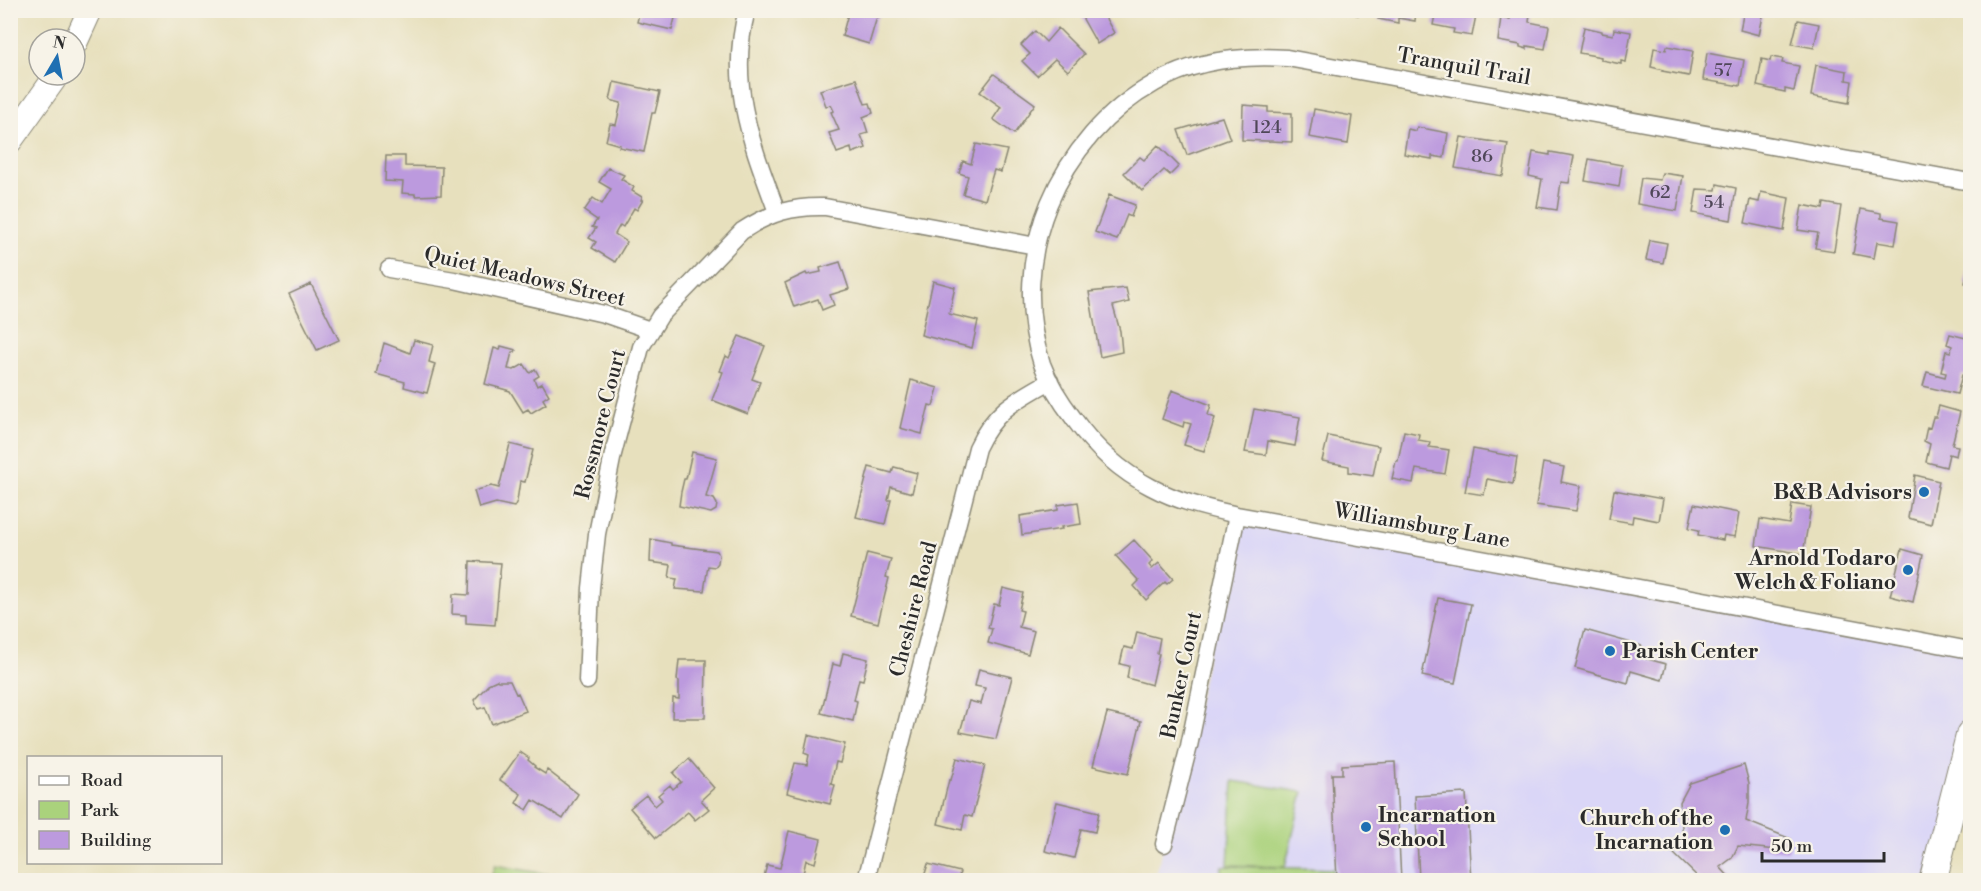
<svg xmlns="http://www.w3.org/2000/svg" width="1981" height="891" viewBox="0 0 1981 891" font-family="'Libre Bodoni',serif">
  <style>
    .built { fill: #dad6f7 }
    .green { fill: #aad27c; stroke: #6a7e54; stroke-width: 1.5 }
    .building { fill: #bc9ade }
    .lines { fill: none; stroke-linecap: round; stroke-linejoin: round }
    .street-casing { stroke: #898674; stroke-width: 19 }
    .secondary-casing { stroke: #898674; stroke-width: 26 }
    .primary-casing { stroke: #898674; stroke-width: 29 }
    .street { stroke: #fff; stroke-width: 16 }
    .secondary { stroke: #fff; stroke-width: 24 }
    .primary { stroke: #fff; stroke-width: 27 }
    .poi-dot { fill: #1f6fb2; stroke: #f7f3e8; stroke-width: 2 }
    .labels { text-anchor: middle; stroke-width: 4.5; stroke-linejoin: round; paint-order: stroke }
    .number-label { font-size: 18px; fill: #4f4758 }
    .street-label { font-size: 21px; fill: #2b2b2b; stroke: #f7f3e8 }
    .poi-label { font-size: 21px; font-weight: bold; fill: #2b2b2b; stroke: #f7f3e8; text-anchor: end }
  </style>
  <rect width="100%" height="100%" fill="#f7f3e8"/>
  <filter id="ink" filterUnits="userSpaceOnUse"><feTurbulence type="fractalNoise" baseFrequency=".0167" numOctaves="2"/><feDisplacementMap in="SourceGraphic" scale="12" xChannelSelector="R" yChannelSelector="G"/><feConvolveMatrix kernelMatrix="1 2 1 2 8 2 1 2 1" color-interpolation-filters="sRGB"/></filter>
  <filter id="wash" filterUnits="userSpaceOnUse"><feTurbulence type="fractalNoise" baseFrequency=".008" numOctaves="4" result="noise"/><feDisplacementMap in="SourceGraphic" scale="24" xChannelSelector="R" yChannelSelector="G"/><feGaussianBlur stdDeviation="1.35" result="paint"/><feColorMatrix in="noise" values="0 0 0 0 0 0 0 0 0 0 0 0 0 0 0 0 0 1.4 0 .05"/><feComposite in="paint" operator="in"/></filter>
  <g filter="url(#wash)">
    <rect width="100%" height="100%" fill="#e7e0bd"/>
    <path class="built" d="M 1237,515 L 1970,650 L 1970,734 L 1933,880 L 1155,880 L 1189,746 Z"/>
    <path class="green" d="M 1233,781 L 1303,792 L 1285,867 L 1228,865 Z
      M 495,865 L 580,880 L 490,880 Z
      M 1222,866 L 1333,869 L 1334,880 L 1220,880 Z"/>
    <g id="blocks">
      <path class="building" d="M 640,10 L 677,10 L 672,30 L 637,22 Z
        M 849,10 L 880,10 L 879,17 L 877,17 L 869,44 L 842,36 Z
        M 1078,10 L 1101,10 L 1114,33 L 1097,44 Z
        M 1338,10 L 1359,10 L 1358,15 Z
        M 1380,10 L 1416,10 L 1415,21 L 1398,18 L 1398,23 L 1378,19 Z
        M 1436,10 L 1477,10 L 1472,36 L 1453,33 L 1454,29 L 1433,25 Z
        M 1512,10 L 1530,14 L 1529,22 L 1549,26 L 1545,49 L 1527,46 L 1527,49 L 1520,47 L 1520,45 L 1498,41 L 1501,17 L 1510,19 Z
        M 1744,10 L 1756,10 L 1755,14 L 1763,16 L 1759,35 L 1740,30 Z
        M 1798,20 L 1819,24 L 1814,48 L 1792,44 Z
        M 1584,27 L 1602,31 L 1602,33 L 1613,35 L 1614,29 L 1631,32 L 1626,62 L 1621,61 L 1621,64 L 1601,60 L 1601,57 L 1579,53 Z
        M 1058,28 L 1084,54 L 1068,71 L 1055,59 L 1037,76 L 1022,61 L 1030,54 L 1021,45 L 1035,31 L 1046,42 Z
        M 1667,46 L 1693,51 L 1689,76 L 1662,71 L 1663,70 L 1651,67 L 1654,48 L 1666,50 Z
        M 1707,53 L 1744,60 L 1740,86 L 1703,80 Z
        M 1771,57 L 1783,59 L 1782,63 L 1799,66 L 1794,91 L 1785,89 L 1785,92 L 1757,86 L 1762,59 L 1770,61 Z
        M 1816,65 L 1847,71 L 1846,80 L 1852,81 L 1849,103 L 1811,96 Z
        M 994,74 L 1035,104 L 1014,134 L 993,119 L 1001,107 L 980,92 Z
        M 856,79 L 865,104 L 870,103 L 873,113 L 863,117 L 868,133 L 861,135 L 866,148 L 852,153 L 851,148 L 837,153 L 829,133 L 839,130 L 831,112 L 834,111 L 831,105 L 826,106 L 820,90 Z
        M 614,82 L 660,92 L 655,113 L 652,113 L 644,152 L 619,147 L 620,145 L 606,141 L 610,124 L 616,125 L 621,103 L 610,100 Z
        M 1243,105 L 1268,107 L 1268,112 L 1292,113 L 1292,142 L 1242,140 Z
        M 1314,109 L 1352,116 L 1348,144 L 1309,137 Z
        M 1222,117 L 1230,139 L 1187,155 L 1178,130 Z
        M 1417,127 L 1448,133 L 1444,158 L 1432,156 L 1432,159 L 1404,154 L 1408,129 L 1416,131 Z
        M 1461,137 L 1508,144 L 1503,176 L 1455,168 Z
        M 976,144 L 1007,150 L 1001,172 L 994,170 L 985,200 L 963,194 L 968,176 L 959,173 L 963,161 L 971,164 Z
        M 1158,145 L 1179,166 L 1170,175 L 1164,170 L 1142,191 L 1124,173 L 1140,157 L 1144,160 Z
        M 1533,152 L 1550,155 L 1550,152 L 1574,156 L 1569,183 L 1561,182 L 1557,210 L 1537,207 L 1542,179 L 1529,176 Z
        M 386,156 L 405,156 L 405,166 L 442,167 L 441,195 L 415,196 L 415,194 L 402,193 L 403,182 L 385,181 Z
        M 1589,159 L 1622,165 L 1619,187 L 1585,181 Z
        M 608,168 L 624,175 L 621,179 L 634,187 L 632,191 L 642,197 L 641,200 L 643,200 L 637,210 L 634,208 L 623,227 L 620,225 L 615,234 L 627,242 L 615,262 L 592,248 L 596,242 L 589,238 L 596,228 L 592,227 L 597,220 L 584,211 L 593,198 L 602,204 L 611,189 L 599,182 Z
        M 1662,173 L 1683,176 L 1677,211 L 1637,204 L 1641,178 L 1660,180 Z
        M 1717,184 L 1736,188 L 1731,220 L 1693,213 L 1697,189 L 1716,190 Z
        M 1761,192 L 1789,198 L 1784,231 L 1745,223 L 1750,200 L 1759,202 Z
        M 1109,195 L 1135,205 L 1131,217 L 1127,215 L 1117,240 L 1095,232 Z
        M 1824,203 L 1841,206 L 1834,251 L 1815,248 L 1818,233 L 1798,230 L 1802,205 L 1823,209 Z
        M 1861,209 L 1881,213 L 1881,218 L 1899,221 L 1895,245 L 1877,242 L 1874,258 L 1853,254 Z
        M 1650,240 L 1667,243 L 1663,263 L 1646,260 Z
        M 840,262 L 849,289 L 830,295 L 834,305 L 822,310 L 818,299 L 794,307 L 785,283 L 806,273 L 807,275 L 821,272 L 820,268 Z
        M 1970,263 L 1970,284 L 1965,283 Z
        M 933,281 L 955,287 L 949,314 L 978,321 L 972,348 L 921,335 Z
        M 311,284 L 339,340 L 317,350 L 289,294 Z
        M 1126,288 L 1129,302 L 1113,306 L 1120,331 L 1122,352 L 1100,357 L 1089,292 Z
        M 1950,334 L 1970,339 L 1970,369 L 1969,369 L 1967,376 L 1962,375 L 1957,394 L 1923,386 L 1927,372 L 1945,377 L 1946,373 L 1941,372 L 1946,351 L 1951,352 L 1952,346 L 1947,344 Z
        M 739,336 L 765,346 L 752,379 L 760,382 L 748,414 L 712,400 L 723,372 L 720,371 L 726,356 L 729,358 Z
        M 414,340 L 433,345 L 429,362 L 435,364 L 427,393 L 404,387 L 405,382 L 376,374 L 384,343 L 410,353 Z
        M 501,346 L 516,350 L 515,352 L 512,352 L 508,369 L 514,370 L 524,364 L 530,373 L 535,369 L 539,376 L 534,379 L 537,386 L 542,383 L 549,395 L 543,399 L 546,404 L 531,413 L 528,409 L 523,412 L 510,391 L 485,384 L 494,348 L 500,350 Z
        M 911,380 L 938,388 L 933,406 L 929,405 L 922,434 L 900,428 Z
        M 1172,390 L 1211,405 L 1208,415 L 1215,418 L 1204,451 L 1184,445 L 1191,424 L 1184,422 L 1183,427 L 1162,419 Z
        M 1939,406 L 1960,412 L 1952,445 L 1958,446 L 1956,456 L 1949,454 L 1946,467 L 1926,462 L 1930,444 L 1924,441 L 1927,427 L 1930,428 L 1933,417 L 1936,417 Z
        M 1254,409 L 1300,417 L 1295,446 L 1268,441 L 1266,455 L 1245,452 Z
        M 1404,431 L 1419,434 L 1418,440 L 1430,442 L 1429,447 L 1449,450 L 1445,474 L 1416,469 L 1413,483 L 1392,479 L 1396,461 L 1398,461 Z
        M 1328,436 L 1379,446 L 1373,476 L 1349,472 L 1349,466 L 1322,461 Z
        M 510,444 L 533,450 L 525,482 L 520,481 L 517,501 L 514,507 L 496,503 L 479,508 L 474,491 L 491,486 L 499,488 Z
        M 1473,449 L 1517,457 L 1513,484 L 1487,479 L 1484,495 L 1465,492 Z
        M 692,452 L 717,458 L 706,497 L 714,499 L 717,504 L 716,510 L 711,513 L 679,506 L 681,492 L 684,479 L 686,479 Z
        M 1543,463 L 1564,467 L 1561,482 L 1581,486 L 1576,511 L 1536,505 Z
        M 869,467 L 892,473 L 894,467 L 917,473 L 912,493 L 891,487 L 888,500 L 891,500 L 885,524 L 856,517 Z
        M 1915,475 L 1939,481 L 1931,524 L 1908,518 Z
        M 1614,490 L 1663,499 L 1659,521 L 1633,516 L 1632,523 L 1609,519 Z
        M 1078,502 L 1081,524 L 1061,527 L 1062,529 L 1022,535 L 1020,516 L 1058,510 L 1058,505 Z
        M 1694,504 L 1739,513 L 1735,537 L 1724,535 L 1723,540 L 1698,535 L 1699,530 L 1689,528 Z
        M 1792,504 L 1811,507 L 1803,554 L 1756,546 L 1760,519 L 1789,524 Z
        M 651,539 L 671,543 L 671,545 L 717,551 L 719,555 L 718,563 L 715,567 L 708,566 L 704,591 L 675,589 L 677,579 L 669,578 L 671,565 L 650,562 Z
        M 1134,540 L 1153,561 L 1149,565 L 1152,569 L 1159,563 L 1173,579 L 1167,584 L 1165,582 L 1146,600 L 1134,586 L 1139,581 L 1116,556 Z
        M 1902,549 L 1923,555 L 1913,602 L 1890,596 Z
        M 867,553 L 891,559 L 886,577 L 889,578 L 878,623 L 851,616 Z
        M 470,561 L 501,563 L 495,625 L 466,623 L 466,615 L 452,614 L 453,594 L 469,595 Z
        M 1003,588 L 1023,593 L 1019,610 L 1023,611 L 1019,627 L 1034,631 L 1028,654 L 988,643 L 992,629 L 988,628 L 994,604 L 999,605 Z
        M 1438,598 L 1471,604 L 1455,683 L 1422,676 Z
        M 1585,630 L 1642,646 L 1640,657 L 1666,664 L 1662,680 L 1631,671 L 1628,683 L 1575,668 Z
        M 1137,632 L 1160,638 L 1157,654 L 1159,654 L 1152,685 L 1127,678 L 1129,666 L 1120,664 L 1124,647 L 1133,649 Z
        M 843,653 L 868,659 L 863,680 L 859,679 L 854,700 L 857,701 L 853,721 L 821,713 L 833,664 L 840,666 Z
        M 679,660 L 706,660 L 705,718 L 672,718 L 673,698 L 679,699 L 679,681 L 677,680 Z
        M 979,669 L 1012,677 L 996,739 L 960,732 L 969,701 L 981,704 L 985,688 L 975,686 Z
        M 497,680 L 498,681 L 510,681 L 516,694 L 518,693 L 526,711 L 492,724 L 485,707 L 478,709 L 474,700 L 488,685 L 488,684 Z
        M 1107,713 L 1141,721 L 1128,774 L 1093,766 Z
        M 808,735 L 845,744 L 840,763 L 836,762 L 831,784 L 835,785 L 830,804 L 787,793 L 795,763 L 807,765 L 809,755 L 804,753 Z
        M 520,752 L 529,758 L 528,760 L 535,766 L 534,767 L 545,774 L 547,770 L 578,794 L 563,819 L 533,800 L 527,810 L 516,803 L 521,794 L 500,780 Z
        M 957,758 L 985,765 L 972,817 L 965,815 L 962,830 L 938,824 L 949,780 L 951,780 Z
        M 689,759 L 714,788 L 701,800 L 709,809 L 695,820 L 688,812 L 656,838 L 630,808 L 646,795 L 655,806 L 662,800 L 658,795 L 670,785 L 673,789 L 681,782 L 673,773 Z
        M 1395,762 L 1401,880 L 1337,880 L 1332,774 L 1342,774 L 1342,765 Z
        M 1744,765 L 1749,783 L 1749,803 L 1746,821 L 1791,839 L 1788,851 L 1738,846 L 1732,858 L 1720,867 L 1732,880 L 1701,880 L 1671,851 L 1683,838 L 1680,802 L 1690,783 Z
        M 1466,793 L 1471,880 L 1419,880 L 1415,796 Z
        M 1057,802 L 1099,812 L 1095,832 L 1081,829 L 1074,858 L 1045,851 Z
        M 789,831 L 821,839 L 815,863 L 806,860 L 803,874 L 812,876 L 811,880 L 763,880 L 767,865 L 780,868 Z
        M 928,864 L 960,872 L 958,880 L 923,880 Z"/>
    </g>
  </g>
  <g filter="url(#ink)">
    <use href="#blocks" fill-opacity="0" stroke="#898674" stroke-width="1.5"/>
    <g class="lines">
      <defs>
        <path id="street" d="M 747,10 C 727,84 752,144 777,212
          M 1970,182 L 1287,58 C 1241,55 1195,60 1155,83 C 1058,137 1007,257 1042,364 C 1049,383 1061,402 1074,419 C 1094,447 1120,471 1151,487 C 1179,502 1207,508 1237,515 L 1559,573 L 1970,650
          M 389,269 L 454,280 L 604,314 L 650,330
          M 587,681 L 591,588 L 597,534 L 613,454 L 641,347 L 660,316 L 742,231 C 769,213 793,206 825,207 L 1036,246
          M 1164,844 L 1189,746 L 1237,515
          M 866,880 L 977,448 C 995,410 1015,401 1050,381"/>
        <path id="secondary" d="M 75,43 L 90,10
          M 10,141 L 57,75"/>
        <path id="primary" d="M 1933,880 L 1970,734"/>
      </defs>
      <use href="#street" class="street-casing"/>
      <use href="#secondary" class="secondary-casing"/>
      <use href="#primary" class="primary-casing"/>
      <use href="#street" class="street"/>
      <use href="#secondary" class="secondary"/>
      <use href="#primary" class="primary"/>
    </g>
  </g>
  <g class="poi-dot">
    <circle cx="1924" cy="492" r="6"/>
    <circle cx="1908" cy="570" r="6"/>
    <circle cx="1610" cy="651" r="6"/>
    <circle cx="1366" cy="827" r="6"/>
    <circle cx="1725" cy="830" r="6"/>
  </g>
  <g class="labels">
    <g class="number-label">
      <text x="1723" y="76">57</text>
      <text x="1267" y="133">124</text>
      <text x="1482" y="162">86</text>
      <text x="1660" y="198">62</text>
      <text x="1714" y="208">54</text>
    </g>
    <g class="street-label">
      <text transform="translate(1464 66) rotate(10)" y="7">Tranquil Trail</text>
      <text transform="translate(525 276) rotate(13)" y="7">Quiet Meadows Street</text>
      <text transform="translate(600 424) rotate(-76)" y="7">Rossmore Court</text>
      <text transform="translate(1422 525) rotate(10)" y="7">Williamsburg Lane</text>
      <text transform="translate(913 609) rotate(-76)" y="7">Cheshire Road</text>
      <text transform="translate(1181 675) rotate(-78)" y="7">Bunker Court</text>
    </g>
    <g class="poi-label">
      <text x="1912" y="499">B&amp;B Advisors</text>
      <text x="1896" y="565">Arnold Todaro<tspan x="1896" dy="24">Welch &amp; Foliano</tspan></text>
      <text x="1622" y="658" text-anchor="start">Parish Center</text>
      <text x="1378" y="822" text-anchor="start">Incarnation<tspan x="1378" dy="24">School</tspan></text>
      <text x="1713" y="825">Church of the<tspan x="1713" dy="24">Incarnation</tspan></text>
    </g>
  </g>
  <rect width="1981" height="891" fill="none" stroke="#f7f3e8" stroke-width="36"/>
  <rect x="27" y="756" width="195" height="108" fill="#f7f3e8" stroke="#a5a39c" stroke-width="1.5"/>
  <rect x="39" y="776" width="30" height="9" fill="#ffffff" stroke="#a5a39c" stroke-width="1.5"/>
  <text x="81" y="786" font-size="18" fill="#2b2b2b">Road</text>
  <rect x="39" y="801" width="30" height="18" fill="#aad27c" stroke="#a5a39c" stroke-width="1.5"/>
  <text x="81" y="816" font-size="18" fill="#2b2b2b">Park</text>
  <rect x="39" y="831" width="30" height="18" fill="#bc9ade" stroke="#a5a39c" stroke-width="1.5"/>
  <text x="81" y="846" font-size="18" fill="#2b2b2b">Building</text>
  <g transform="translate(57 57) rotate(10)"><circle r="28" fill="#f7f3e8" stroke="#a5a39c" stroke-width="1.5"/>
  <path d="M0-4.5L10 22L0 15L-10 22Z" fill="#1f6fb2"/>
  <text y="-9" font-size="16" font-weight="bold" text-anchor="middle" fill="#2b2b2b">N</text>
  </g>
  <path d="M1762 852v9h122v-9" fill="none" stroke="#2b2b2b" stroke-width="3"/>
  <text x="1771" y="852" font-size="18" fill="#2b2b2b" stroke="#f7f3e8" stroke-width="4.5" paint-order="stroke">50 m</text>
</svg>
